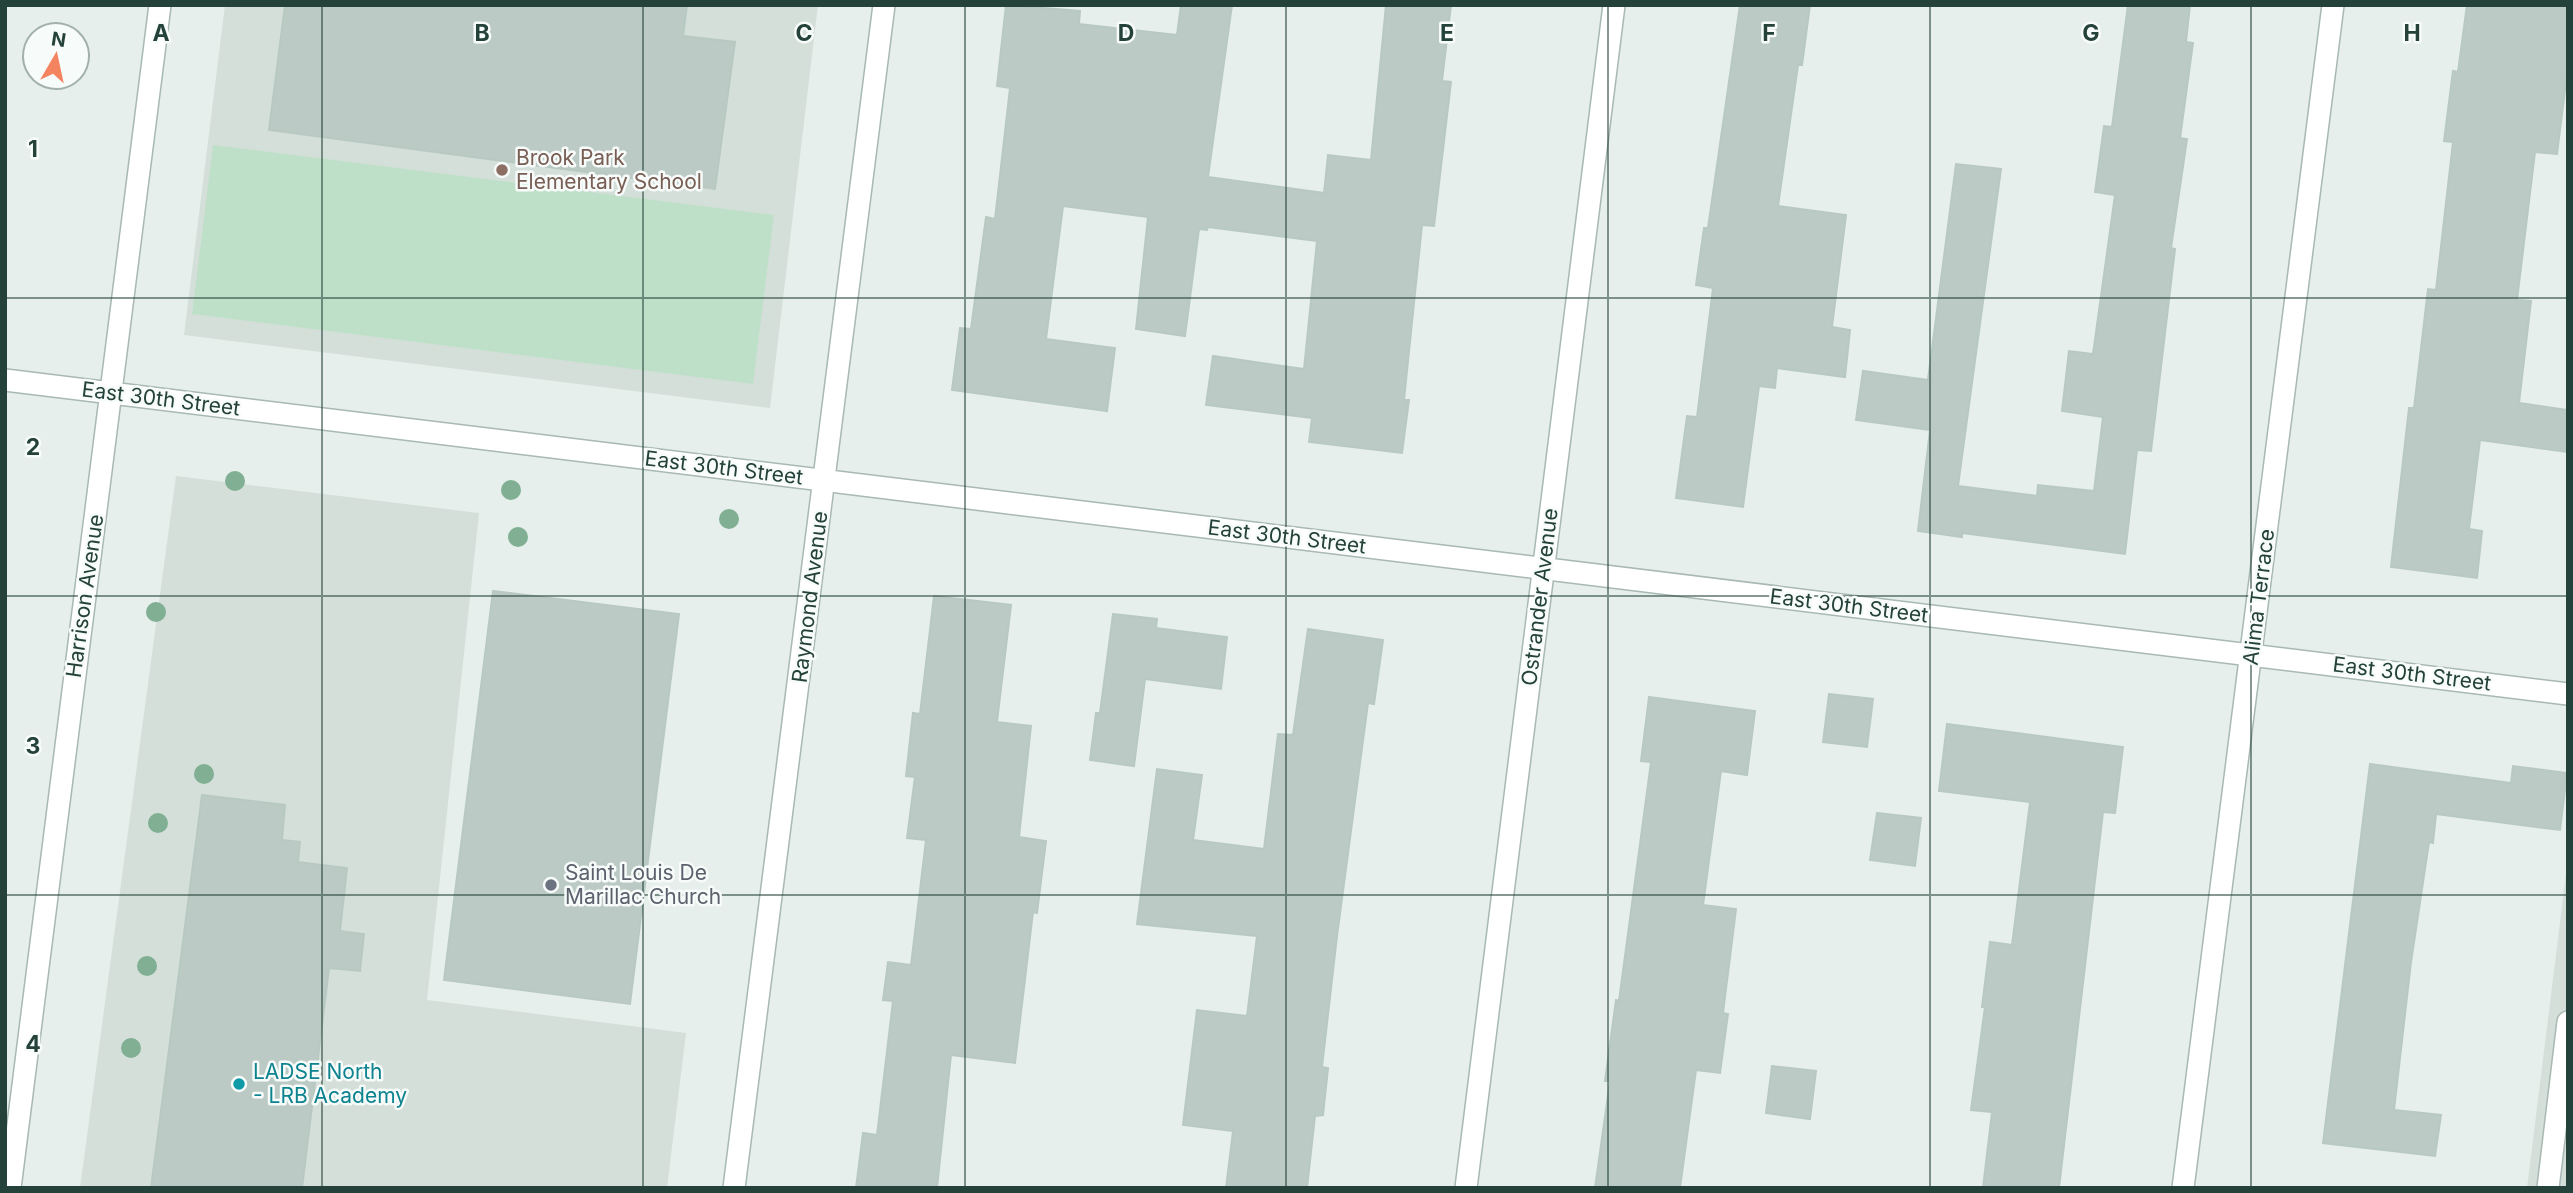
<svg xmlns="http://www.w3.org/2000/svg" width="2573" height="1193" viewBox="0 0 2573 1193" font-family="Inter,sans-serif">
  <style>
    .built { fill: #d4dfda }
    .green { fill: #bfe0c8 }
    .building { fill: #bbcac4; stroke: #b8c9c2; stroke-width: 2 }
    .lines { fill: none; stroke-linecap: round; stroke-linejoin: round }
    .lane-casing { stroke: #a8b8b2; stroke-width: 24 }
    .street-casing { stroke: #a8b8b2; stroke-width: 24 }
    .lane { stroke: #fff; stroke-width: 21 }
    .street { stroke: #fff; stroke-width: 21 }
    .tree { fill: #80af93 }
    .grid { fill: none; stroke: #24423a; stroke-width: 2; stroke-opacity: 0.55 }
    .education-dot { fill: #8d6e63; stroke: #f7fbf9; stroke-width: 2.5 }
    .worship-dot { fill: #6b7280; stroke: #f7fbf9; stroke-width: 2.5 }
    .culture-dot { fill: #0f9aa8; stroke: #f7fbf9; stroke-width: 2.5 }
    .labels { text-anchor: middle; stroke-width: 5; stroke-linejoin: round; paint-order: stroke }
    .education-label { font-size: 21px; fill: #785e54; stroke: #f7fbf9; text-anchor: start }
    .street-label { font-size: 21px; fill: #24423a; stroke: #f7fbf9 }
    .worship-label { font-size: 21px; fill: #5b616d; stroke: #f7fbf9; text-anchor: start }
    .culture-label { font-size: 21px; fill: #0d838f; stroke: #f7fbf9; text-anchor: start }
    .grid-label { font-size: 23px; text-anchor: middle; font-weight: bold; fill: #24423a; stroke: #f7fbf9; stroke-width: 5; stroke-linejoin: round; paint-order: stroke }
  </style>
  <rect width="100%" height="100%" fill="#e6efeb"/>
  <path class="built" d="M 225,5 L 818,5 L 770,408 L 184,335 Z
    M 176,476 L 479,513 L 427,1000 L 686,1033 L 667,1188 L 80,1188 Z
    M 2568,858 L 2568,1188 L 2527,1188 Z"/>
  <path class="green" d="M 213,145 L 774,215 L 753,384 L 192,314 Z"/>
  <path class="building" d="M 285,5 L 687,5 L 683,36 L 735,42 L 715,189 L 269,130 Z
    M 1006,5 L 1080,11 L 1079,24 L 1177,35 L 1181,5 L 1232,5 L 1208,177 L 1324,193 L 1328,155 L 1371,160 L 1386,5 L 1451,5 L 1442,81 L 1451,82 L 1434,226 L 1422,225 L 1404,400 L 1409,400 L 1402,453 L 1309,442 L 1312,418 L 1206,405 L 1213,356 L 1304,369 L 1317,241 L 1208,227 L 1207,230 L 1199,229 L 1185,336 L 1136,329 L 1148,217 L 1063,206 L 1046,339 L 1115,348 L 1107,411 L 952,390 L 960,328 L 971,329 L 986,217 L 995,219 L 1010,88 L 997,86 Z
    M 1740,5 L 1810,5 L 1802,65 L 1798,65 L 1778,206 L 1846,215 L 1832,327 L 1850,330 L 1845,377 L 1777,368 L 1775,388 L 1759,386 L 1743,507 L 1676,498 L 1687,416 L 1697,417 L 1713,288 L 1696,285 L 1704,228 L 1708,228 Z
    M 2128,5 L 2190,5 L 2186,42 L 2193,43 L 2180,138 L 2187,139 L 2171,248 L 2175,249 L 2151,451 L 2137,450 L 2125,554 L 1962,533 L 1962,537 L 1918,531 L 1930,430 L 1856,420 L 1863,371 L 1928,380 L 1956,164 L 2001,169 L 1958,486 L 2037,496 L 2038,485 L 2094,491 L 2103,417 L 2062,411 L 2069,351 L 2093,354 L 2115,195 L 2095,192 L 2104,126 L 2112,127 Z
    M 2467,5 L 2568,5 L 2568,66 L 2557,154 L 2535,152 L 2517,300 L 2531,301 L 2519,403 L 2568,410 L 2568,452 L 2480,440 L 2469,529 L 2482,531 L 2477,578 L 2391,567 L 2409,408 L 2414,408 L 2428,289 L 2436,290 L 2453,142 L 2444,141 L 2453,71 L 2458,72 Z
    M 493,591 L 679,614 L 630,1004 L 444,980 Z
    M 934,596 L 1011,605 L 997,722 L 1031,726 L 1019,837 L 1046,841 L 1037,913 L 1033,912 L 1015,1063 L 951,1055 L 937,1188 L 856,1188 L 863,1133 L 877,1135 L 893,1001 L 883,1000 L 888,962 L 911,965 L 926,840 L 907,838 L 915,777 L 906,776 L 913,713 L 920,714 Z
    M 1113,614 L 1157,619 L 1156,628 L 1227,637 L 1221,689 L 1145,679 L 1134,766 L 1090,760 L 1096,713 L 1100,713 Z
    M 1308,629 L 1383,640 L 1374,704 L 1368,703 L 1337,936 L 1322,1067 L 1328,1068 L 1323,1115 L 1315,1116 L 1307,1188 L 1226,1188 L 1233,1131 L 1183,1125 L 1197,1010 L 1247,1016 L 1257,936 L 1137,924 L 1157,769 L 1202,775 L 1193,840 L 1264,849 L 1278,734 L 1293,735 Z
    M 1829,694 L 1873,699 L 1867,747 L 1823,742 Z
    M 1649,697 L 1755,711 L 1747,775 L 1721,771 L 1703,905 L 1736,909 L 1723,1013 L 1728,1014 L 1720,1073 L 1696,1070 L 1680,1188 L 1595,1188 L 1610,1081 L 1605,1081 L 1616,1000 L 1619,1001 L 1651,762 L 1641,761 Z
    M 1947,724 L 2123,747 L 2115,813 L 2103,812 L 2059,1188 L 1983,1188 L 1992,1112 L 1971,1110 L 1985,1007 L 1982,1007 L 1990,942 L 2012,945 L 2030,802 L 1939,791 Z
    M 2370,764 L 2511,783 L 2513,766 L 2567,773 L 2560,830 L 2436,814 L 2433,843 L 2429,842 L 2411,962 L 2394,1110 L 2441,1115 L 2435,1156 L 2323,1143 Z
    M 202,795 L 285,805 L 282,840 L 300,842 L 298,862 L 347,868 L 340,931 L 364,934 L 360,971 L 329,968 L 302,1188 L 151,1188 Z
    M 1877,813 L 1921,818 L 1915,866 L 1870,860 Z
    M 1772,1066 L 1816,1071 L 1810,1119 L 1766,1113 Z"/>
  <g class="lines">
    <defs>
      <path id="lane" d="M 2548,1188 L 2568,1022"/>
      <path id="street" d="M 5,380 L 2568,694
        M 10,1188 L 160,5
        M 734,1188 L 884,5
        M 1466,1188 L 1614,5
        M 2183,1188 L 2333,5"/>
    </defs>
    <use href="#lane" class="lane-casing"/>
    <use href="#street" class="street-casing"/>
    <use href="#lane" class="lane"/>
    <use href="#street" class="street"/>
  </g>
  <g class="tree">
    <circle cx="235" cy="481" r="10"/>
    <circle cx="511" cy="490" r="10"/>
    <circle cx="729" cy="519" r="10"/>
    <circle cx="518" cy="537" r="10"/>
    <circle cx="156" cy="612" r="10"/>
    <circle cx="204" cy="774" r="10"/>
    <circle cx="158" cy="823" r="10"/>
    <circle cx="147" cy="966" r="10"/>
    <circle cx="131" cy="1048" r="10"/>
  </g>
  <path class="grid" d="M 322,5 L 322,1188M 643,5 L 643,1188M 965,5 L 965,1188M 1286,5 L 1286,1188M 1608,5 L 1608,1188M 1930,5 L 1930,1188M 2251,5 L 2251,1188M 5,298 L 2568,298M 5,596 L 2568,596M 5,895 L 2568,895"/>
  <circle class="education-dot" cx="502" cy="170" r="7"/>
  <circle class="worship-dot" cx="551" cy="885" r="7"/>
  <circle class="culture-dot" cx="239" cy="1084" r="7"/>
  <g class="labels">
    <g class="education-label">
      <text x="516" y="165">Brook Park<tspan x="516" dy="24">Elementary School</tspan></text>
    </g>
    <g class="street-label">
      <text transform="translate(161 399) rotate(7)" y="7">East 30th Street</text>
      <text transform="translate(724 468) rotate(7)" y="7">East 30th Street</text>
      <text transform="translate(1287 537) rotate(7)" y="7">East 30th Street</text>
      <text transform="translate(85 596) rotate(-82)" y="7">Harrison Avenue</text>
      <text transform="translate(810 597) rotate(-83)" y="7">Raymond Avenue</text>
      <text transform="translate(1540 597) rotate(-83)" y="7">Ostrander Avenue</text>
      <text transform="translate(2259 597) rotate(-83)" y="7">Alima Terrace</text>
      <text transform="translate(1849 606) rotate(7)" y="7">East 30th Street</text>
      <text transform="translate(2412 674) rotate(7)" y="7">East 30th Street</text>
    </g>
    <g class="worship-label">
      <text x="565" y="880">Saint Louis De<tspan x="565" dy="24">Marillac Church</tspan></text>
    </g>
    <g class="culture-label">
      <text x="253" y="1079">LADSE North<tspan x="253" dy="24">- LRB Academy</tspan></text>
    </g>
  </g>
  <g class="grid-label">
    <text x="161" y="41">A</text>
    <text x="482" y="41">B</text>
    <text x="804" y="41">C</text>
    <text x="1126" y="41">D</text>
    <text x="1447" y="41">E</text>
    <text x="1769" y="41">F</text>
    <text x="2091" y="41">G</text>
    <text x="2412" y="41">H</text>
    <text x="33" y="157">1</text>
    <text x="33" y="455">2</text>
    <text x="33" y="754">3</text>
    <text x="33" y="1052">4</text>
  </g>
  <rect width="2573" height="1193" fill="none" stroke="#24423a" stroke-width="14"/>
  <g transform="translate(56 56) rotate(9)"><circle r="33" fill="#f7fbf9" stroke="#a3b1ad" stroke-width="2"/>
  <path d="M0-5L12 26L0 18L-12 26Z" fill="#f4845f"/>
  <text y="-10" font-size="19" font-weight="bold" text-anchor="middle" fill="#24423a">N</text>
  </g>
</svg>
